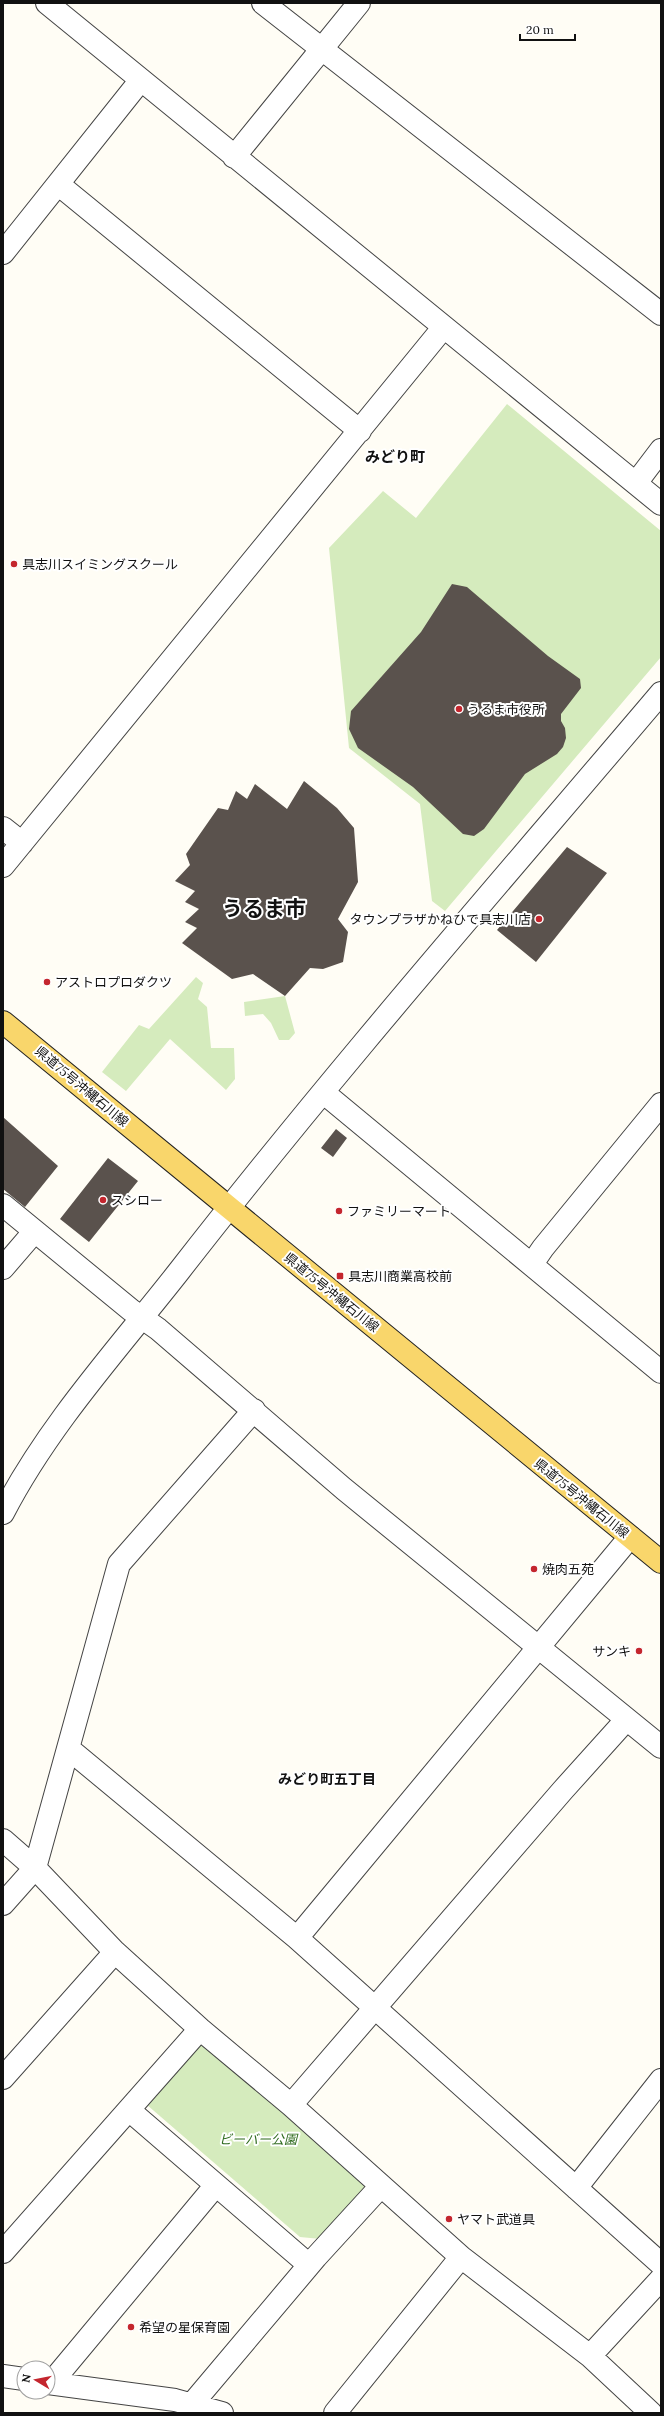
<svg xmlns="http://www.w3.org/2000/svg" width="664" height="2416" viewBox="0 0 664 2416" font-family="Lora,'Noto Sans JP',serif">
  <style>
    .green { fill: #d5ebbd }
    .building { fill: #5a524d }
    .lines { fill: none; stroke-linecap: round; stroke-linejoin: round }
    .minor-casing { stroke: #444; stroke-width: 24 }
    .major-casing { stroke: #222; stroke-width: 24 }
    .minor { stroke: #fff; stroke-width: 22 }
    .major { stroke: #f9d66b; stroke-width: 22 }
    .poi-dot { fill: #c4262e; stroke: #fff; stroke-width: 1.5 }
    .labels { text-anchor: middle; stroke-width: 4; stroke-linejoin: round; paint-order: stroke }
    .poi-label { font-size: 13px; fill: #111; stroke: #fff; text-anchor: start }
    .street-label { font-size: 13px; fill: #111; stroke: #fff }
    .park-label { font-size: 13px; font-style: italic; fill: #2f6b1f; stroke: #fff }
    .neighbourhood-label { font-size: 14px; font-weight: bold; fill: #111; stroke: #fff }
    .quarter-label { font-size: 15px; font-weight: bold; fill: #111; stroke: #fff }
    .town-label { font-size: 21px; font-weight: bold; fill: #111; stroke: #fff }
  </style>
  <rect width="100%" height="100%" fill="#fffdf5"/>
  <path class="green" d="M 507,404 L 661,531 L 661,657 L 445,911 L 432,901 L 420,804 L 349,748 L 329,548 L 383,491 L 416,518 Z
    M 196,977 L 203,983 L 198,999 L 207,1007 L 211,1048 L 234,1048 L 235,1079 L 226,1090 L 170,1039 L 126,1091 L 102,1072 L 139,1025 L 149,1029 Z
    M 285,996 L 295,1033 L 289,1040 L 279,1040 L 271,1023 L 263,1014 L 245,1016 L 244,1002 Z
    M 200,2029 L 374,2180 L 321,2239 L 300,2237 L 139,2098 Z"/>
  <path class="building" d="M 452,584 L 467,587 L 548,656 L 580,679 L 581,688 L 561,714 L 561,721 L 565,728 L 566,738 L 563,747 L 557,754 L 525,774 L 484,829 L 474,836 L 463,834 L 413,787 L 358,748 L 349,729 L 351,711 L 421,632 Z
    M 304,781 L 337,808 L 354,828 L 358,882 L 338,919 L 348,932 L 343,962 L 323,969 L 310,968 L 285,996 L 253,974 L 232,979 L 182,943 L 197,928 L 185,922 L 199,909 L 185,902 L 195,891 L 175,881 L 190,865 L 186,854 L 218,808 L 228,810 L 236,791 L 247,799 L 255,784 L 287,809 Z
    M 567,847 L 607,873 L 536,962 L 497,930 Z
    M 3,1117 L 58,1166 L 25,1207 L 3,1189 Z
    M 336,1129 L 347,1138 L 333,1157 L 321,1148 Z
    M 108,1158 L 138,1181 L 89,1242 L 60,1219 Z"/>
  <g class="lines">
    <defs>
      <path id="minor" d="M 47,3 L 661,504
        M 263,3 L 661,314
        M 234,157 L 359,3
        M 58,184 L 360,431
        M 3,253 L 140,81
        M 636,483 L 661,450
        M 3,828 L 22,843
        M 3,866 L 443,328
        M 324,1093 L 661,1372
        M 3,1205 L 131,1310 L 158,1329 L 344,1489 L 661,1747
        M 532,1264 L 543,1248 L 661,1104
        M 3,1268 L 34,1232
        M 3,1513 C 49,1424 119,1348 180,1270 C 334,1072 499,884 661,693
        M 69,1749 L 297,1938 L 661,2264
        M 3,1840 L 35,1868 L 115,1952 L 200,2029 L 291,2105 L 461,2257 L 590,2356 L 651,2413
        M 3,1904 L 35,1868 L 119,1564 L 254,1410
        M 297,1938 L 630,1537
        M 3,2078 L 115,1952
        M 291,2105 L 563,1790 L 626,1720
        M 129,2110 L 309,2265
        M 576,2188 L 661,2080
        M 3,2252 L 200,2029
        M 590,2356 L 661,2279
        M 3,2376 L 24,2379
        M 48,2383 L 175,2400 L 222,2413
        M 51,2383 L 216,2185
        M 188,2413 L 192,2404 L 316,2257 L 381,2186
        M 335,2413 L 461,2257"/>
      <path id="major" d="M 3,1022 L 661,1562"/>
    </defs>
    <use href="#minor" class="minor-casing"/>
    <use href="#major" class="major-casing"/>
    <use href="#minor" class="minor"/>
    <use href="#major" class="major"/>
  </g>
  <g class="poi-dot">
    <circle cx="14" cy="564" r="4"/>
    <circle cx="459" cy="709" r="4"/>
    <circle cx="539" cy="919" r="4"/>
    <circle cx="47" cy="982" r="4"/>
    <circle cx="103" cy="1200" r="4"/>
    <circle cx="339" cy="1211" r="4"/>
    <rect x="336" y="1272" width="8" height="8" rx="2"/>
    <circle cx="534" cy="1569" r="4"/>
    <circle cx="639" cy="1651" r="4"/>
    <circle cx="449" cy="2219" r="4"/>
    <circle cx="131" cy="2327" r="4"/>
  </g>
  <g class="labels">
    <g class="poi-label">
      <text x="22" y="569">具志川スイミングスクール</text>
      <text x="467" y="714">うるま市役所</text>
      <text x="531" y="924" text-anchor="end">タウンプラザかねひで具志川店</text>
      <text x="55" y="987">アストロプロダクツ</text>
      <text x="111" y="1205">スシロー</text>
      <text x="347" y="1216">ファミリーマート</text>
      <text x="348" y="1281">具志川商業高校前</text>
      <text x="542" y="1574">焼肉五苑</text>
      <text x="631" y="1656" text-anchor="end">サンキ</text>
      <text x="457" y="2224">ヤマト武道具</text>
      <text x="139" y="2332">希望の星保育園</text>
    </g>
    <g class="street-label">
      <text transform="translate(82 1086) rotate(40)" y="5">県道75号沖縄石川線</text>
      <text transform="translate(332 1292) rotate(39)" y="5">県道75号沖縄石川線</text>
      <text transform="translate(582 1498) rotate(39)" y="5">県道75号沖縄石川線</text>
    </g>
    <g class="park-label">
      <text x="258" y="2144">ビーバー公園</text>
    </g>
    <g class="neighbourhood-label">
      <text x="327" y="1784">みどり町五丁目</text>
    </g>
    <g class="quarter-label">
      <text x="395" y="462">みどり町</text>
    </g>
    <g class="town-label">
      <text x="264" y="916">うるま市</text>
    </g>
  </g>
  <rect width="664" height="2416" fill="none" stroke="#111111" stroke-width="8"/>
  <g transform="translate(36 2380) rotate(280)"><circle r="19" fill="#ffffff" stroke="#a0a0a0"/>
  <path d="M0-3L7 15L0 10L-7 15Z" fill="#c4262e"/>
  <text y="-6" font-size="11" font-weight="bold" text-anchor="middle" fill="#111111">N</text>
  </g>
  <path d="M520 34v6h55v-6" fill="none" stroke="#111111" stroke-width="2"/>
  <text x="526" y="34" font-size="12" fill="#111111" stroke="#ffffff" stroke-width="3" paint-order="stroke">20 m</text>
</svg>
